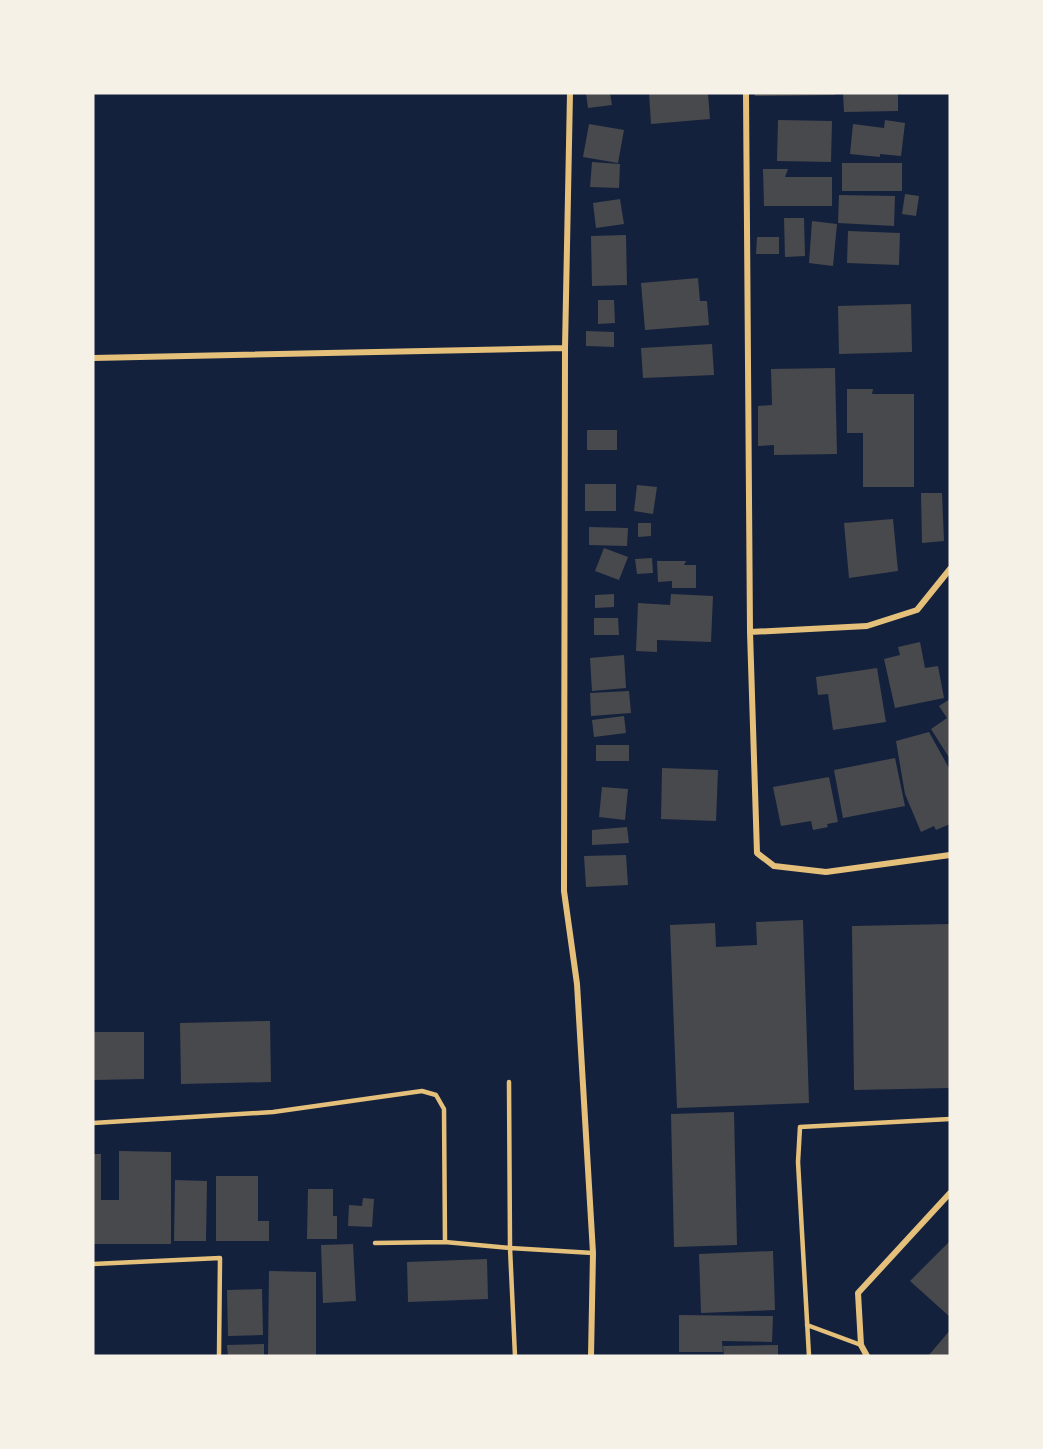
<svg xmlns="http://www.w3.org/2000/svg" width="1043" height="1449" viewBox="0 0 1043 1449" font-family="'Fira Sans',sans-serif">
  <style>
    .building { fill: #48494c }
    .lines { fill: none; stroke-linecap: round; stroke-linejoin: round }
    .service { stroke: #e5c07b; stroke-width: 4.5 }
    .minor { stroke: #e5c07b; stroke-width: 6 }
  </style>
  <rect width="100%" height="100%" fill="#14213d"/>
  <path class="building" d="M 586,93 L 610,93 L 612,105 L 588,108 Z
    M 649,93 L 708,93 L 710,119 L 651,124 Z
    M 754,93 L 835,93 L 835,95 L 755,96 Z
    M 843,93 L 898,93 L 898,111 L 844,112 Z
    M 778,120 L 832,121 L 831,162 L 777,161 Z
    M 885,120 L 905,123 L 901,156 L 880,154 L 880,157 L 850,154 L 853,124 L 884,128 Z
    M 589,124 L 624,130 L 618,163 L 583,157 Z
    M 592,162 L 620,164 L 619,188 L 590,187 Z
    M 842,163 L 902,163 L 902,191 L 842,191 Z
    M 763,169 L 788,169 L 785,177 L 832,177 L 832,206 L 764,206 Z
    M 905,194 L 919,196 L 916,216 L 902,214 Z
    M 839,195 L 895,196 L 894,226 L 838,223 Z
    M 620,199 L 624,224 L 596,228 L 593,203 Z
    M 784,218 L 804,218 L 805,256 L 785,257 Z
    M 812,221 L 837,224 L 833,266 L 809,263 Z
    M 848,231 L 900,233 L 899,265 L 847,263 Z
    M 626,235 L 627,285 L 592,286 L 591,236 Z
    M 757,237 L 779,237 L 779,254 L 756,254 Z
    M 698,278 L 700,301 L 707,301 L 709,325 L 645,330 L 641,283 Z
    M 598,300 L 614,300 L 615,323 L 598,324 Z
    M 911,304 L 912,352 L 839,354 L 838,306 Z
    M 586,331 L 614,332 L 614,347 L 586,346 Z
    M 712,344 L 714,375 L 643,378 L 641,348 Z
    M 835,368 L 837,454 L 774,455 L 774,445 L 758,446 L 758,406 L 772,405 L 771,369 Z
    M 847,389 L 873,389 L 872,394 L 914,394 L 914,487 L 863,487 L 863,433 L 847,433 Z
    M 587,430 L 617,430 L 617,450 L 587,450 Z
    M 585,484 L 616,484 L 616,511 L 585,511 Z
    M 637,485 L 657,487 L 653,514 L 634,511 Z
    M 921,493 L 942,493 L 944,541 L 922,543 Z
    M 893,519 L 898,571 L 849,578 L 844,523 Z
    M 638,523 L 651,523 L 651,536 L 638,537 Z
    M 589,527 L 628,528 L 627,546 L 589,545 Z
    M 604,548 L 628,557 L 619,580 L 595,571 Z
    M 652,558 L 653,573 L 637,574 L 635,559 Z
    M 657,561 L 686,561 L 684,565 L 696,565 L 696,588 L 672,588 L 672,581 L 658,582 Z
    M 614,594 L 614,607 L 595,608 L 595,595 Z
    M 671,594 L 713,596 L 711,642 L 657,640 L 657,652 L 636,651 L 638,603 L 670,605 Z
    M 594,618 L 618,618 L 619,635 L 594,635 Z
    M 920,642 L 925,668 L 938,666 L 944,698 L 895,708 L 884,659 L 900,655 L 898,647 Z
    M 624,655 L 626,688 L 592,691 L 590,658 Z
    M 877,668 L 886,722 L 833,730 L 828,694 L 818,695 L 816,677 Z
    M 629,691 L 631,713 L 591,716 L 590,693 Z
    M 950,699 L 950,759 L 931,729 L 947,718 L 939,706 Z
    M 624,716 L 626,733 L 594,737 L 592,720 Z
    M 929,732 L 950,770 L 950,824 L 936,830 L 934,826 L 921,832 L 905,794 L 896,741 Z
    M 596,745 L 629,745 L 629,761 L 596,761 Z
    M 895,758 L 905,806 L 843,818 L 834,770 Z
    M 662,768 L 718,770 L 716,821 L 661,819 Z
    M 829,777 L 838,822 L 827,824 L 828,827 L 813,830 L 811,821 L 781,826 L 773,787 Z
    M 602,787 L 628,789 L 625,820 L 599,817 Z
    M 627,827 L 629,843 L 592,845 L 592,830 Z
    M 626,855 L 628,885 L 586,887 L 584,856 Z
    M 803,920 L 809,1103 L 677,1108 L 670,925 L 715,923 L 716,947 L 757,945 L 756,922 Z
    M 950,924 L 950,1088 L 854,1090 L 852,926 Z
    M 270,1021 L 271,1082 L 181,1084 L 180,1023 Z
    M 93,1032 L 144,1032 L 144,1079 L 93,1080 Z
    M 734,1112 L 737,1245 L 674,1247 L 671,1114 Z
    M 119,1151 L 171,1152 L 171,1244 L 93,1244 L 93,1154 L 101,1154 L 101,1200 L 119,1200 Z
    M 216,1176 L 258,1176 L 258,1221 L 269,1221 L 269,1241 L 216,1241 Z
    M 175,1180 L 207,1181 L 206,1241 L 174,1241 Z
    M 308,1189 L 333,1189 L 333,1216 L 337,1216 L 337,1239 L 307,1239 Z
    M 363,1198 L 374,1199 L 372,1227 L 348,1226 L 349,1205 L 362,1206 Z
    M 950,1241 L 950,1317 L 910,1281 Z
    M 353,1244 L 356,1301 L 323,1303 L 321,1245 Z
    M 773,1251 L 775,1310 L 701,1313 L 699,1254 Z
    M 487,1259 L 488,1299 L 408,1302 L 407,1262 Z
    M 269,1271 L 316,1272 L 316,1356 L 268,1356 Z
    M 262,1289 L 263,1335 L 228,1336 L 227,1290 Z
    M 679,1315 L 773,1316 L 772,1342 L 722,1341 L 723,1352 L 679,1352 Z
    M 950,1330 L 950,1356 L 928,1356 L 940,1342 Z
    M 264,1344 L 264,1356 L 228,1356 L 227,1345 Z
    M 778,1345 L 778,1356 L 724,1356 L 723,1346 Z"/>
  <g class="lines">
    <path class="service" d="M 509,1082 L 510,1248 L 515,1356
      M 93,1123 L 273,1112 L 422,1091 L 436,1095 L 444,1109 L 445,1242
      M 375,1243 L 445,1242 L 510,1248 L 593,1253
      M 93,1264 L 220,1258 L 219,1356
      M 807,1325 L 861,1345
      M 809,1356 L 798,1162 L 800,1127 L 950,1119"/>
    <path class="minor" d="M 570,93 L 565,348 L 564,891 L 577,984 L 593,1253 L 591,1356
      M 746,93 L 750,632 L 757,853 L 774,866 L 826,872 L 950,855
      M 93,358 L 565,348
      M 750,632 L 867,626 L 917,610 L 950,569
      M 867,1356 L 861,1345 L 858,1293 L 950,1193"/>
  </g>
  <rect width="1043" height="1449" fill="none" stroke="#f6f1e7" stroke-width="189"/>
</svg>
